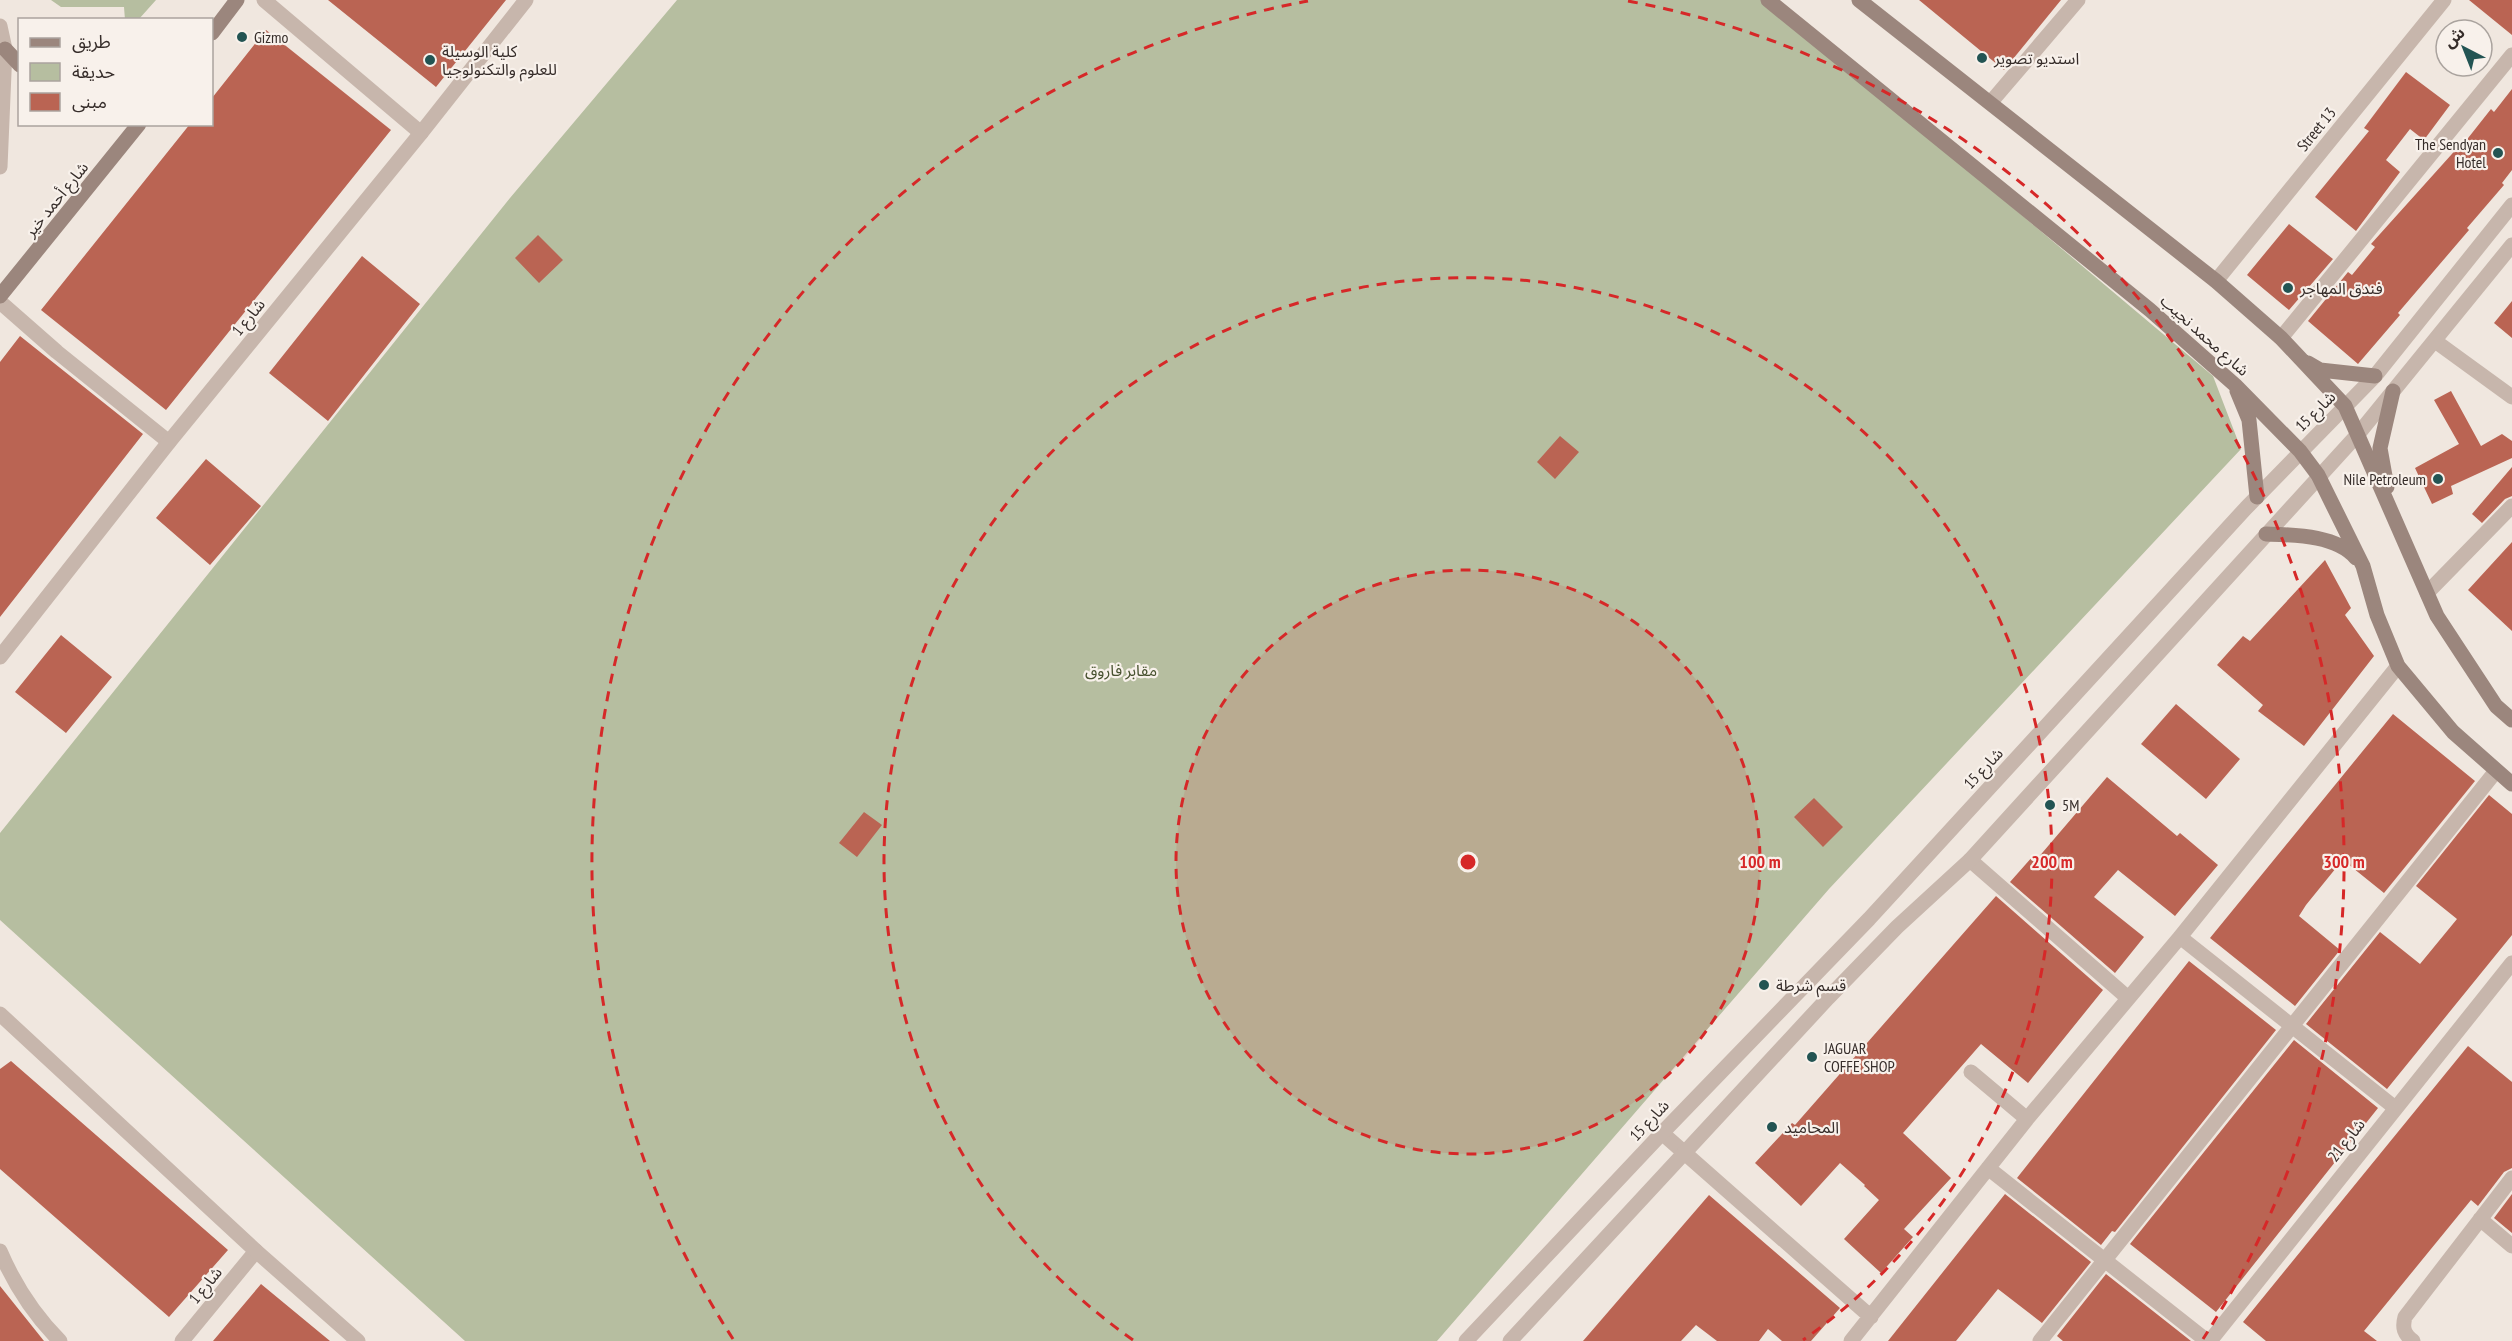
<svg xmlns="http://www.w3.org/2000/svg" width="2512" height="1341" viewBox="0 0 2512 1341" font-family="'PT Sans Narrow','Noto Sans Arabic',sans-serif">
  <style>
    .green { fill: #b6bea0 }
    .building { fill: #ba6453 }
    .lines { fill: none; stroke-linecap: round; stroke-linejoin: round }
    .minor { stroke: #c7b6ac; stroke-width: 15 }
    .tertiary { stroke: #c7b6ac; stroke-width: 15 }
    .secondary { stroke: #9b867d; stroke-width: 15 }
    .ring { fill: none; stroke: #d62828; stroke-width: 3; stroke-dasharray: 10 8 }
    .poi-dot { fill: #235453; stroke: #f8f1eb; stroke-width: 2 }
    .labels { text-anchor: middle; stroke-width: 4.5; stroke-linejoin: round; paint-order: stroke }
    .poi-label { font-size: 16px; fill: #362d2a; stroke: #f8f1eb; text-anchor: start }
    .street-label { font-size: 16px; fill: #362d2a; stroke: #f8f1eb }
    .park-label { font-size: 16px; fill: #485230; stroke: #f8f1eb }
    .centre { fill: #d62828; stroke: #f8f1eb; stroke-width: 3 }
    .ring-label { font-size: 18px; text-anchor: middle; font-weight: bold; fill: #d62828; stroke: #f8f1eb; stroke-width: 4.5; stroke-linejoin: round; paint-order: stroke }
  </style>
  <rect width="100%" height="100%" fill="#f0e7df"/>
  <path class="green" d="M 51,0 L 156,0 L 139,19 L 125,20 L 124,7 L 61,7 Z
    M 677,0 L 1766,0 L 2213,376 L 2241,449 L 1829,889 L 1437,1341 L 465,1341 L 0,920 L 0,833 L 510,198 Z"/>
  <path class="building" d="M 328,0 L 506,0 L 436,87 Z
    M 1919,0 L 2061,0 L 2004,70 Z
    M 2469,0 L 2512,0 L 2512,35 Z
    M 266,30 L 391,130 L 166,410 L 41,310 L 190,124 L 212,124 L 212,98 Z
    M 2406,72 L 2450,105 L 2424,140 L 2410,129 L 2386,160 L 2400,172 L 2356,231 L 2315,197 L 2369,131 L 2364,128 Z
    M 2512,89 L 2512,170 L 2502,183 L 2504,185 L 2467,228 L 2469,230 L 2398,313 L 2400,315 L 2358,364 L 2308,321 L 2348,272 L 2352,275 L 2375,247 L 2371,244 L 2460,145 L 2461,147 L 2491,109 L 2494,112 Z
    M 2289,224 L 2333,259 L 2289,310 L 2247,275 Z
    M 538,235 L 563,260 L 539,283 L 515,258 Z
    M 362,256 L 420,304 L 328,421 L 269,373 Z
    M 2512,301 L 2512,338 L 2494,323 Z
    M 20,336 L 143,434 L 0,617 L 0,362 Z
    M 2451,391 L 2481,446 L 2502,434 L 2512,441 L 2512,458 L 2451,486 L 2453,494 L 2432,504 L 2415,468 L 2459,444 L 2434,400 Z
    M 1560,436 L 1579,452 L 1555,479 L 1537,462 Z
    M 206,459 L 261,506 L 210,565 L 156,518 Z
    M 2512,467 L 2512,496 L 2505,499 L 2482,523 L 2472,514 Z
    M 2512,542 L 2512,631 L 2468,590 Z
    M 2325,560 L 2351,608 L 2345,615 L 2374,656 L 2304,746 L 2258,711 L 2263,705 L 2217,665 L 2243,636 L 2250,641 Z
    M 61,635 L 112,677 L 66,733 L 15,692 Z
    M 2176,704 L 2240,759 L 2206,799 L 2141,744 Z
    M 2393,714 L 2475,781 L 2384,893 L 2348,864 L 2336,868 L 2306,905 L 2299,916 L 2340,950 L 2295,1006 L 2210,938 Z
    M 2107,777 L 2177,836 L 2180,833 L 2218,865 L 2175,916 L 2118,870 L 2094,897 L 2144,937 L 2115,973 L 2010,882 L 2033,856 L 2037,859 Z
    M 2489,795 L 2512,814 L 2512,935 L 2387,1089 L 2306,1024 L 2380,932 L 2420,964 L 2457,919 L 2416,886 Z
    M 1814,798 L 1843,827 L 1823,847 L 1794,817 Z
    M 864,812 L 882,825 L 857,857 L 839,843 Z
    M 1996,896 L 2103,990 L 2028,1083 L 1981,1044 L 1903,1133 L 1951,1178 L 1904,1229 L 1913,1237 L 1881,1273 L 1844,1239 L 1879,1200 L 1864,1186 L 1865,1185 L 1840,1163 L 1801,1206 L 1755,1163 L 1792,1123 L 1795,1125 Z
    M 2189,961 L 2276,1030 L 2115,1232 L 2112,1231 L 2101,1245 L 2017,1178 Z
    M 2294,1040 L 2378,1108 L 2216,1312 L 2130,1244 Z
    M 2468,1046 L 2512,1082 L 2512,1168 L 2504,1172 L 2478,1206 L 2471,1200 L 2364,1331 L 2377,1341 L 2266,1341 L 2243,1322 Z
    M 11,1061 L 228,1250 L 169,1317 L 0,1169 L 0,1069 Z
    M 2005,1194 L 2091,1262 L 2042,1323 L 1998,1289 L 1956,1341 L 1888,1341 Z
    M 2512,1194 L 2512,1233 L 2494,1218 Z
    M 1709,1195 L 1840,1308 L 1811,1341 L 1782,1341 L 1768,1329 L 1759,1341 L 1717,1341 L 1696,1325 L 1681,1341 L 1583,1341 Z
    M 2106,1274 L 2191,1341 L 2063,1341 L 2057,1336 Z
    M 261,1284 L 330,1341 L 213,1341 Z
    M 0,1286 L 44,1341 L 0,1341 Z"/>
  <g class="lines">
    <path class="minor" d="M 264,0 L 421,133
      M 1991,102 L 2078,0
      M 2216,281 L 2444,0
      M 0,302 L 57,352 L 169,442
      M 2281,338 L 2512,55
      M 2435,341 L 2512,397
      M 2427,593 L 2512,506
      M 1970,860 L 2128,998
      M 2180,937 L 2394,1107
      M 1971,1072 L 2027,1119
      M 1662,1133 L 1871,1317
      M 1988,1168 L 2207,1341
      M 2480,1219 L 2512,1246
      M 0,1251 C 15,1286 33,1314 60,1341
      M 182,1341 L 256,1251
      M 1851,1341 L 2027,1119 L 2180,937 L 2398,666
      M 2040,1341 L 2496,771
      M 2413,1341 C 2404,1334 2402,1328 2405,1317 L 2512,1178"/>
    <path class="tertiary" d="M 0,26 L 5,49 L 0,167
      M 0,657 L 169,442 L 421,133 L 526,0
      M 0,1014 L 256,1251 L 358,1341
      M 1466,1341 L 1662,1133 L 1869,919 L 2246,508 L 2375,376 L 2512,205
      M 1510,1341 L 1828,998 L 1897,927 L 1970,860 L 2359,433 L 2512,245
      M 2210,1341 L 2512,963"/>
    <path class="secondary" d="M 1768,0 L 2150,310 L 2235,385 L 2300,451 L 2318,475 L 2363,566 L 2377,615 L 2398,666 L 2453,732 L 2512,784
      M 1859,0 L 2216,281 L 2281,338 L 2345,406 L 2437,616 L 2496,706 L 2512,720
      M 212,33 L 237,0
      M 5,49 L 20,65
      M 0,296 L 139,124
      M 2308,363 L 2320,370 L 2375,376
      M 2237,391 L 2249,420 L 2257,497
      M 2387,487 L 2380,448 L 2393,391
      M 2266,534 C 2295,535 2336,535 2356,558"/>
  </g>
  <circle cx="1468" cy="862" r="292" fill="#d62828" fill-opacity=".12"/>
  <g class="ring">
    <circle cx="1468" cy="862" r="292"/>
    <path d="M1133 1340A584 584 0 1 1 1803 1340"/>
    <path d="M733 1339A876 876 0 0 1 1308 1M1628 1A876 876 0 0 1 2203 1339"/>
  </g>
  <g class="poi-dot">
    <circle cx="242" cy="37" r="6"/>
    <circle cx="1982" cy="58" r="6"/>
    <circle cx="430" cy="60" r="6"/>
    <circle cx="2498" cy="153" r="6"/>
    <circle cx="2288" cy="288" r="6"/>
    <circle cx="2438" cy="479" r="6"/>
    <circle cx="2050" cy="805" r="6"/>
    <circle cx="1764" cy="985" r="6"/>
    <circle cx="1812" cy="1057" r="6"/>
    <circle cx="1772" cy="1127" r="6"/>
  </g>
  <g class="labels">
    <g class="poi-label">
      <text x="254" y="43">Gizmo</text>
      <text x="442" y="57">كلية الوسيلة<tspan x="442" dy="18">للعلوم والتكنولوجيا</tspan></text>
      <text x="1994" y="64">استديو تصوير</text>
      <text x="2486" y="150" text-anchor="end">The Sendyan<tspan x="2486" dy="18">Hotel</tspan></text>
      <text x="2300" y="294">فندق المهاجر</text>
      <text x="2426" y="485" text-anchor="end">Nile Petroleum</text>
      <text x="2062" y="811">5M</text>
      <text x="1776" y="991">قسم شرطة</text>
      <text x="1824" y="1054">JAGUAR<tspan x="1824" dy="18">COFFE SHOP</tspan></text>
      <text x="1784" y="1133">المحاميد</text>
    </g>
    <g class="street-label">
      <text transform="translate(2316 129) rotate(-51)" y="6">Street 13</text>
      <text transform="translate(56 199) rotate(-51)" y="6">شارع أحمد خير</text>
      <text transform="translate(248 317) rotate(-51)" y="6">شارع 1</text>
      <text transform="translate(2205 335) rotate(42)" y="6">شارع محمد نجيب</text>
      <text transform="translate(2315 411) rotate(-45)" y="6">شارع 15</text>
      <text transform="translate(1983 768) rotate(-47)" y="6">شارع 15</text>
      <text transform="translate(1649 1120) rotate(-47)" y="6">شارع 15</text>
      <text transform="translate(2346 1140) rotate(-52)" y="6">شارع 21</text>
      <text transform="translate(205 1285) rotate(-51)" y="6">شارع 1</text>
    </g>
    <g class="park-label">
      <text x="1121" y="676">مقابر فاروق</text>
    </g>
  </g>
  <circle cx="1468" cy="862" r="9" class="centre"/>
  <g class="ring-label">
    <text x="1760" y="868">100 m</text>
    <text x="2052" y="868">200 m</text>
    <text x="2344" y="868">300 m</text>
  </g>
  <rect x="18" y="18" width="195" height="108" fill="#f8f1eb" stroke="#aaa39e" stroke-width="1.5"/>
  <rect x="30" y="38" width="30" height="9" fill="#9b867d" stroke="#aaa39e" stroke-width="1.5"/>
  <text x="72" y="48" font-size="18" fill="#362d2a">طريق</text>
  <rect x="30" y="63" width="30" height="18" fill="#b6bea0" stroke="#aaa39e" stroke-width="1.5"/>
  <text x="72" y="78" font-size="18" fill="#362d2a">حديقة</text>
  <rect x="30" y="93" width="30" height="18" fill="#ba6453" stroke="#aaa39e" stroke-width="1.5"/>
  <text x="72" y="108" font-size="18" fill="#362d2a">مبنى</text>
  <g transform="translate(2464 48) rotate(318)"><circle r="28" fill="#f8f1eb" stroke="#aaa39e" stroke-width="1.5"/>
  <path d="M0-4.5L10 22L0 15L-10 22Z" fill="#235453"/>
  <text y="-9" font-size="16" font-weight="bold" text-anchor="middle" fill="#362d2a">ش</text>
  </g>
</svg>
